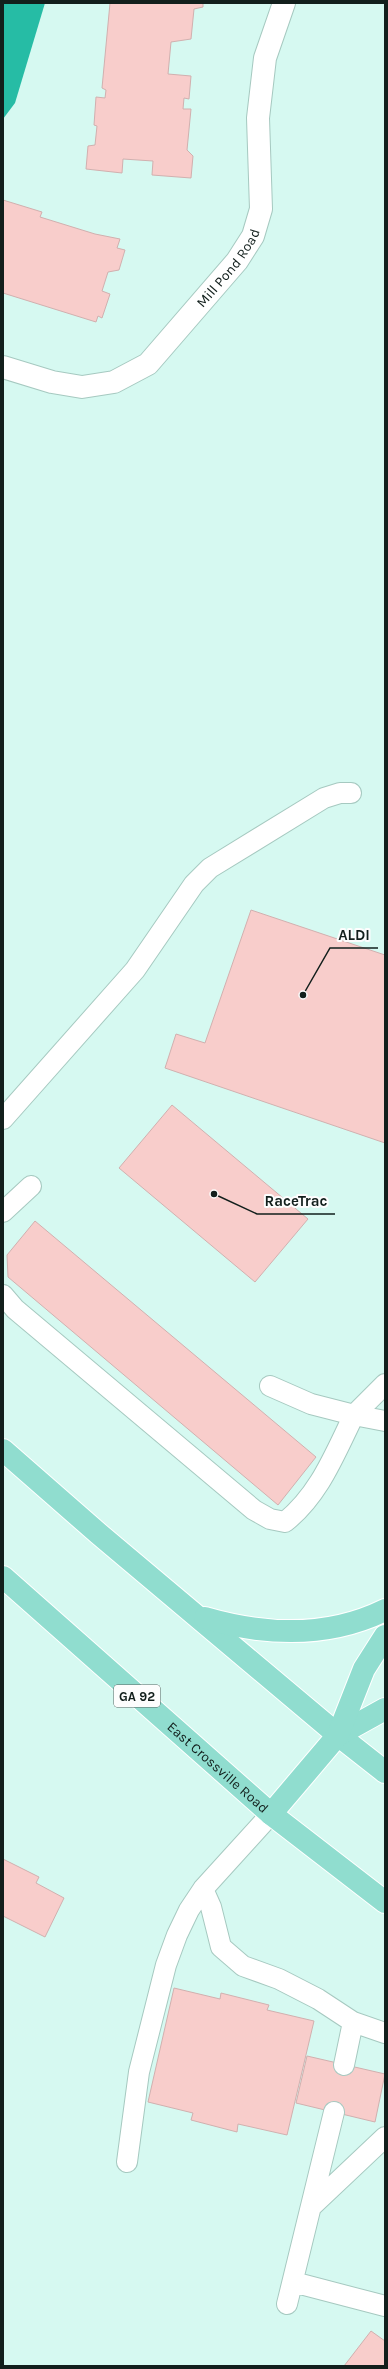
<svg xmlns="http://www.w3.org/2000/svg" width="388" height="2369" viewBox="0 0 388 2369" font-family="Karla,sans-serif">
  <style>
    .water { fill: #26bca5 }
    .building { fill: #f8cdcb; stroke: #d1b0af }
    .lines { fill: none; stroke-linecap: round; stroke-linejoin: round }
    .service-casing { stroke: #a6c9c0; stroke-width: 22 }
    .minor-casing { stroke: #a6c9c0; stroke-width: 24 }
    .primary-casing { stroke: #fff; stroke-width: 24 }
    .service { stroke: #fff; stroke-width: 20 }
    .minor { stroke: #fff; stroke-width: 22 }
    .primary { stroke: #90ddcf; stroke-width: 22 }
    .labels { text-anchor: middle; stroke-width: 4; stroke-linejoin: round; paint-order: stroke }
    .shield { fill: #fdfdfd; stroke: #586260; stroke-width: 1 }
    .shield-label { font-size: 13px; font-weight: bold; fill: #121f1c }
    .street-label { font-size: 14px; fill: #121f1c; stroke: #fdfdfd }
    .leader { fill: none; stroke: #121f1c; stroke-width: 1.5 }
    .callout-dot { fill: #121f1c; stroke: #fdfdfd; stroke-width: 1.5 }
    .callout-label { font-size: 15px; text-anchor: middle; font-weight: bold; fill: #121f1c; stroke: #fdfdfd; stroke-width: 4; stroke-linejoin: round; paint-order: stroke }
  </style>
  <rect width="100%" height="100%" fill="#d6f9f1"/>
  <path class="water" d="M 3,3 L 45,3 L 15,103 L 3,119 Z"/>
  <path class="building" d="M 110,3 L 203,3 L 203,7 L 194,9 L 191,39 L 171,42 L 168,74 L 191,76 L 189,99 L 184,98 L 183,109 L 191,109 L 187,150 L 193,156 L 191,178 L 152,175 L 153,161 L 123,159 L 122,173 L 86,169 L 88,146 L 95,145 L 97,126 L 94,125 L 96,97 L 105,98 L 106,90 L 102,88 Z
    M 3,200 L 42,212 L 40,217 L 95,234 L 120,239 L 117,248 L 125,250 L 119,270 L 108,272 L 102,291 L 110,294 L 102,318 L 98,316 L 96,322 L 3,293 Z
    M 251,910 L 385,955 L 385,1143 L 165,1068 L 176,1034 L 205,1043 Z
    M 172,1105 L 308,1219 L 255,1282 L 119,1168 Z
    M 35,1221 L 316,1457 L 278,1505 L 8,1277 L 7,1255 Z
    M 3,1859 L 39,1877 L 36,1883 L 64,1898 L 45,1937 L 3,1916 Z
    M 174,1988 L 220,1999 L 221,1993 L 269,2005 L 267,2010 L 314,2021 L 287,2135 L 238,2124 L 237,2132 L 191,2120 L 193,2113 L 148,2102 Z
    M 307,2056 L 385,2074 L 375,2122 L 296,2103 Z
    M 371,2331 L 385,2341 L 385,2366 L 344,2366 Z"/>
  <g class="lines">
    <defs>
      <path id="service" d="M 3,1119 L 135,970 L 194,884 L 210,868 L 324,798 L 340,793 L 351,793
        M 3,1212 L 31,1186
        M 3,1295 L 15,1309 L 254,1510 L 270,1519 L 285,1522 C 320,1494 335,1453 354,1415 L 385,1421
        M 270,1386 L 311,1404 L 354,1415 L 385,1384
        M 203,1889 L 211,1907 L 221,1947 L 243,1966 L 279,1979 L 318,1999 L 353,2022 L 385,2033
        M 344,2065 L 353,2022
        M 127,2162 L 139,2072 L 166,1965 L 177,1935 L 189,1910 L 203,1889 L 271,1814
        M 313,2205 L 385,2137
        M 293,2282 L 385,2306
        M 287,2304 L 334,2112"/>
      <g id="minor">
        <path id="s1" d="M 3,367 L 52,382 L 82,387 L 114,382 L 148,364 L 237,261 L 253,236 L 261,209 L 258,118 L 265,58 L 284,3"/>
      </g>
      <g id="primary">
        <path d="M 3,1450 L 99,1534 L 338,1735 L 385,1772"/>
        <path id="s2" d="M 3,1577 L 271,1814 L 385,1902"/>
        <path d="M 205,1618 C 264,1635 328,1638 385,1610"/>
        <path d="M 338,1735 L 385,1709"/>
        <path d="M 271,1814 L 338,1735 L 364,1669 L 385,1636"/>
      </g>
    </defs>
    <use href="#service" class="service-casing"/>
    <use href="#minor" class="minor-casing"/>
    <use href="#primary" class="primary-casing"/>
    <use href="#service" class="service"/>
    <use href="#minor" class="minor"/>
    <use href="#primary" class="primary"/>
  </g>
  <g class="labels">
    <rect class="shield" x="114" y="1685" width="46" height="22" rx="3"/>
    <g class="shield-label">
      <text x="137" y="1701">GA 92</text>
    </g>
    <g class="street-label">
      <text dy="5" stroke="none"><textPath href="#s1" startOffset="278">Mill Pond Road</textPath></text>
      <text dy="5" stroke="none"><textPath href="#s2" startOffset="287">East Crossville Road</textPath></text>
    </g>
  </g>
  <path class="leader" d="M303 995L330 948H378M214 1194L257 1214H335"/>
  <g class="callout-dot">
    <circle cx="303" cy="995" r="4"/>
    <circle cx="214" cy="1194" r="4"/>
  </g>
  <g class="callout-label">
    <text x="354" y="940">ALDI</text>
    <text x="296" y="1206">RaceTrac</text>
  </g>
  <rect width="388" height="2369" fill="none" stroke="#121f1c" stroke-width="8"/>
</svg>
